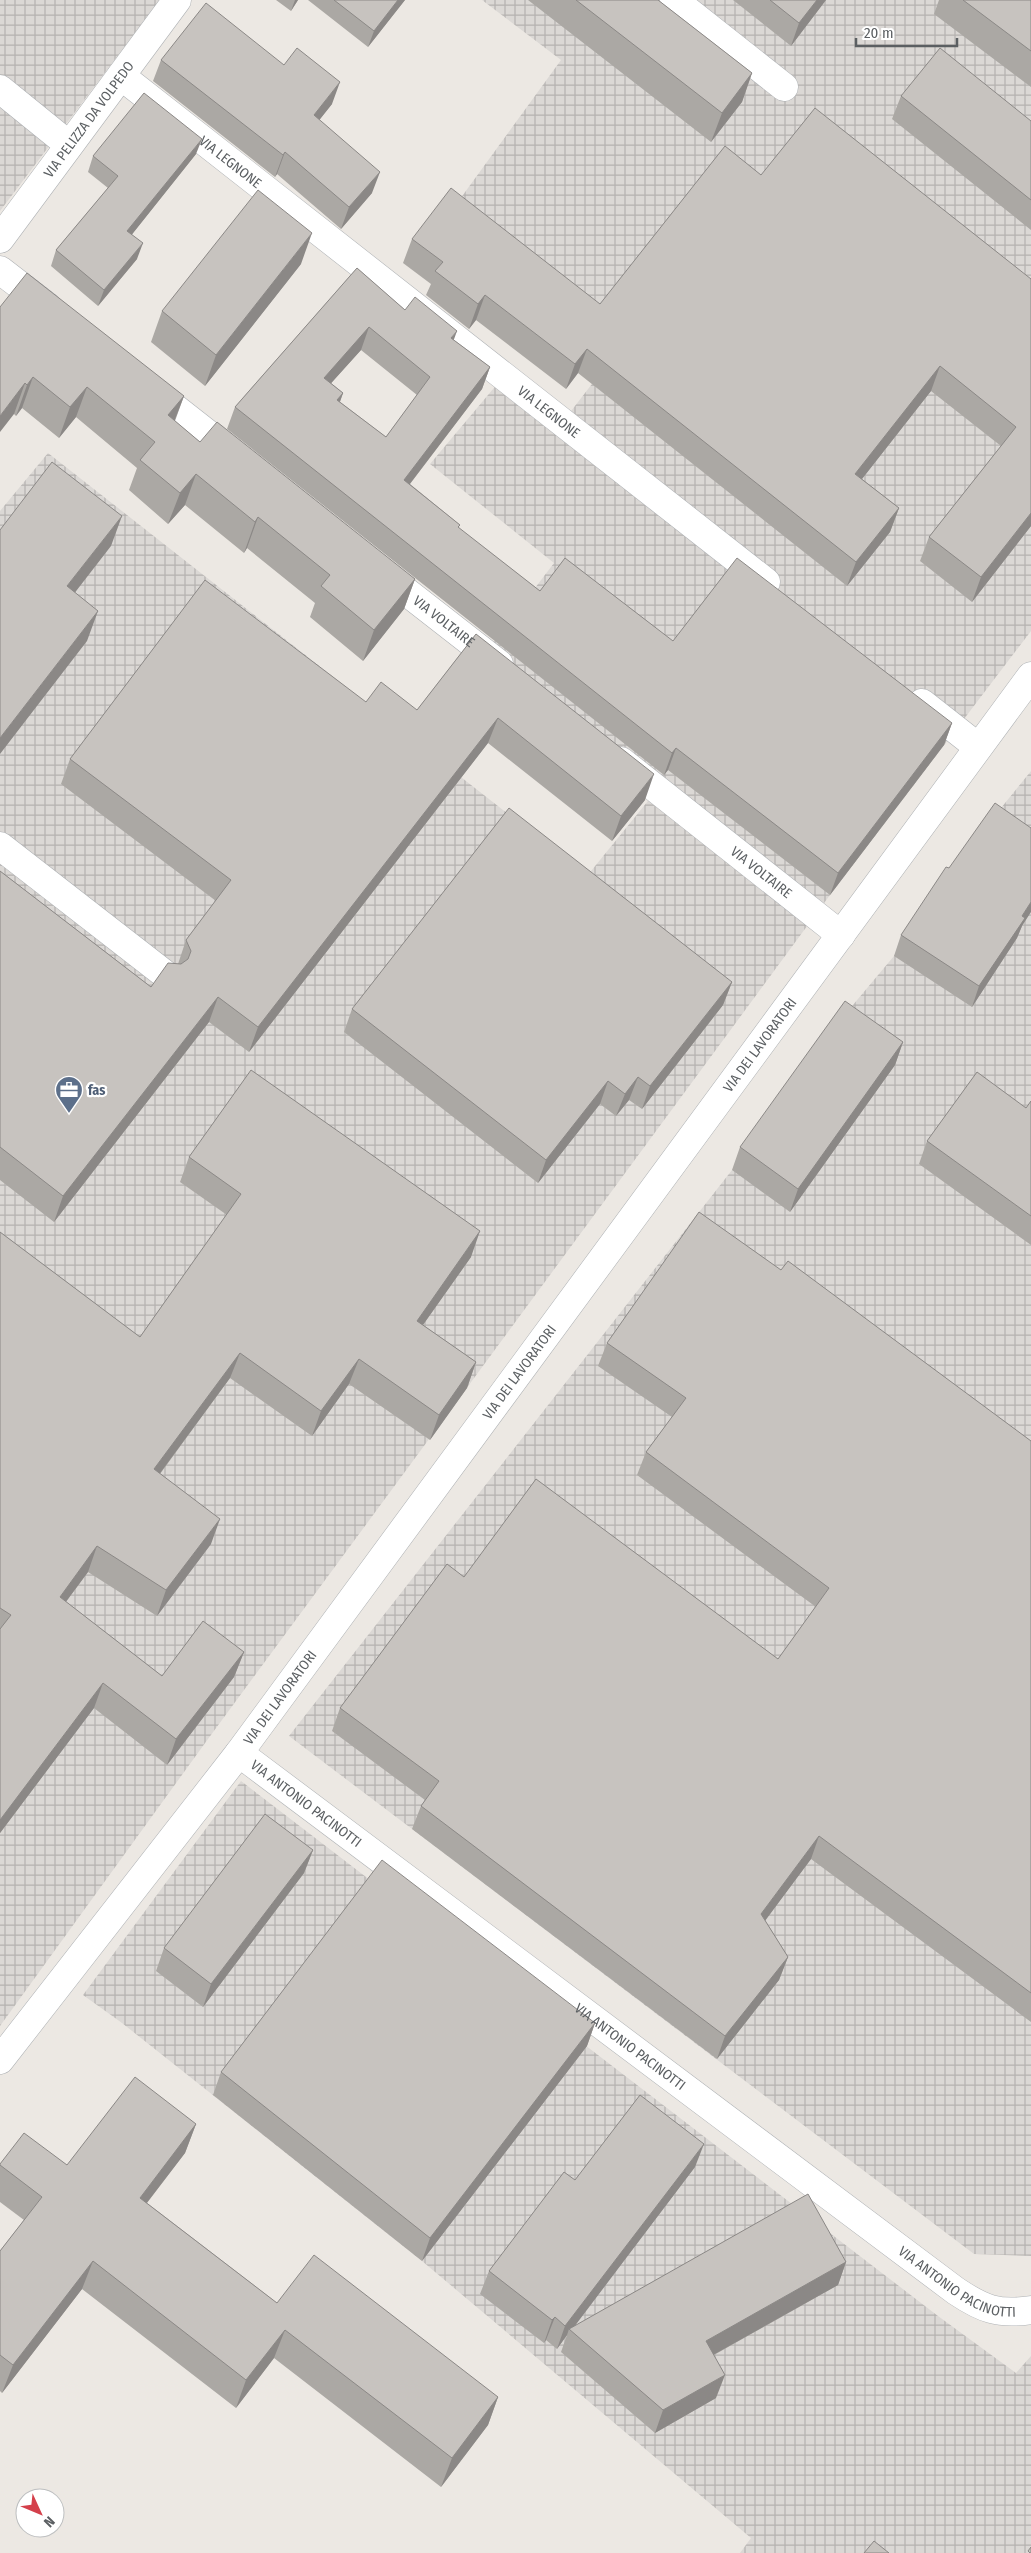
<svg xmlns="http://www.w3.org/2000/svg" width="1031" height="2553" viewBox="0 0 1031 2553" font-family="'Fira Sans Condensed',sans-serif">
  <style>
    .industrial { fill: url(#industrial-grid) }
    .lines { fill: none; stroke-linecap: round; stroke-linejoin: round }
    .minor-casing { stroke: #aeb1b4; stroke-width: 29 }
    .minor { stroke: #fff; stroke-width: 28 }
    .wall { fill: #aba8a4; fill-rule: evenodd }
    .shaded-wall { fill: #8b8886 }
    .building { fill: #c7c3bf; stroke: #8b8886; fill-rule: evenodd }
    .labels { text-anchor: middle; stroke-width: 4.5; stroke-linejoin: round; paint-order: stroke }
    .street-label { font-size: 14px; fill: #5b5f62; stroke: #fff }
    .service-label { font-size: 14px; font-weight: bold; fill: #4e5e75; stroke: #fff; text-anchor: start }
  </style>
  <defs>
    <pattern id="industrial-grid" width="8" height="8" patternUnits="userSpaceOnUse" patternTransform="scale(1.25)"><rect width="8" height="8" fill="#dbd8d5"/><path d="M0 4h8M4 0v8" fill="none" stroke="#b5b2b0"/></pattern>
  </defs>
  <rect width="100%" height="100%" fill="#ece8e3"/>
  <path class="industrial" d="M 0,0 L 160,0 L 0,211 Z
    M 482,0 L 1031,0 L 1031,631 L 830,895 L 208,1739 L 0,2026 L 0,511 L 48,453 L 587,876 L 652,796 L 490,647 L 554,563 L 430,464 L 509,370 L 568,415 L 629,336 L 460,199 L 561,60 Z
    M 1031,771 L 1031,2256 L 974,2254 L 289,1736 L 732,1170 L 837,1024 L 894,956 L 988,824 Z
    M 241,1781 L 938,2316 L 1016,2373 L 1031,2356 L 1031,2553 L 740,2553 L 751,2538 L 422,2261 L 122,2023 L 83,1995 Z"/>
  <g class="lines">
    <defs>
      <g id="minor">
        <path d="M 674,0 L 784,87"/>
        <path id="s1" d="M 121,76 L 766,582"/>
        <path d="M 0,89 L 69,145"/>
        <path id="s2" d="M 0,239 L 177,0"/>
        <path d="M 0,270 L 48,307"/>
        <path d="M 148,387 L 236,456"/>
        <path id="s3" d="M 381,572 L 499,664"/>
        <path d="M 922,703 L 978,747"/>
        <path id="s4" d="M 621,761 L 841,935"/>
        <path d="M 0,846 L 166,975"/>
        <path id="s5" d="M 239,1753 L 956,2291 C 983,2309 998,2315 1031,2310"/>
        <path id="s6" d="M 0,2060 L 239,1753 L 1031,676"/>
      </g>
    </defs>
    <use href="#minor" class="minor-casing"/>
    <use href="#minor" class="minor"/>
  </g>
  <path class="wall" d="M 276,0 L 298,0 L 291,11 Z
    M 308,0 L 405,0 L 368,47 Z
    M 528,0 L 658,0 L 752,73 L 742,102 L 711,142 Z
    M 733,0 L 826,0 L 791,46 Z
    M 939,0 L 1031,0 L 1031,87 L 934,14 Z
    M 161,60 L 332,104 L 319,120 L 372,193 L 341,229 L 277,174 L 275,177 L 153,81 Z
    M 901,96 L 1031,121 L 1031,230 L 892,119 Z
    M 196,154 L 132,234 L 137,259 L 98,306 L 51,266 L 56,250 L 108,188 L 88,172 L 93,156 Z
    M 761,175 L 1031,279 L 1031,526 L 972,602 L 920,561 L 929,537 L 1001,446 L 931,391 L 862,479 L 899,508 L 890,532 L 847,586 L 578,373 L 566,389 L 476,320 L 469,329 L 426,295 L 431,284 L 403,263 L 412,239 L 600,304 Z
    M 301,264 L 205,386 L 151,342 L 162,311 Z
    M 357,268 L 405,310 L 454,340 L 490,367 L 482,389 L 410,484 L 460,525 L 458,528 L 540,591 L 673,641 L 952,723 L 944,745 L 830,895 L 668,770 L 664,775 L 227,429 L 235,407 ZM 361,350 L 417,395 L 386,437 L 340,402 L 343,393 L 331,383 Z
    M 0,307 L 184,396 L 175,421 L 200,442 L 415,579 L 404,609 L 363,661 L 310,617 L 315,603 L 247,548 L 244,553 L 185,505 L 168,524 L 129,490 L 137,468 L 76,417 L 59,438 L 22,408 L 16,416 L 14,414 Z
    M 476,634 L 645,800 L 612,841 L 488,743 L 249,1052 L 209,1022 L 54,1222 L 0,1180 L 0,871 L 151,987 L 178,964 L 186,940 L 216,901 L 61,784 L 70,759 L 366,702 L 417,710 Z
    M 1022,926 L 1017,938 L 972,1007 L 894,956 L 901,935 Z
    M 732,982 L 723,1005 L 642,1109 L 629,1100 L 616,1116 L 600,1104 L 538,1183 L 344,1032 L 352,1009 Z
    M 903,1042 L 895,1065 L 790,1212 L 732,1170 L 740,1147 Z
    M 1031,1101 L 1031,1245 L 919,1164 L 927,1141 L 1026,1108 Z
    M 189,1157 L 471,1257 L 423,1325 L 476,1362 L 467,1388 L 430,1440 L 349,1384 L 312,1436 L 230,1378 L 160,1474 L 211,1544 L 157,1616 L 88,1572 L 66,1602 L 162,1676 L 244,1652 L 234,1677 L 167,1765 L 94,1708 L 0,1833 L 0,1232 L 140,1337 L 227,1215 L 180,1182 Z
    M 781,1270 L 1031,1441 L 1031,2022 L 811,1859 L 765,1920 L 788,1957 L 779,1980 L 717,2059 L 412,1829 L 421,1806 L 425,1800 L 332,1731 L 340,1708 L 464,1577 L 778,1659 L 816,1607 L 637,1475 L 646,1452 L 672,1417 L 598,1366 L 607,1343 Z
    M 313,1850 L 304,1873 L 203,2007 L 156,1971 L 164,1948 Z
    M 595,2023 L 587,2046 L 422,2261 L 213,2095 L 221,2072 Z
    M 196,2124 L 185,2153 L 147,2203 L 277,2303 L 498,2397 L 488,2425 L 441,2487 L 274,2358 L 236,2408 L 82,2289 L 2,2393 L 0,2391 L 0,2251 L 24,2220 L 0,2202 L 0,2164 L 67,2165 Z
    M 695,2167 L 573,2327 L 846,2262 L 838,2285 L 714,2355 L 716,2398 L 655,2433 L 561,2352 L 567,2335 L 557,2349 L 546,2340 L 544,2343 L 480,2294 L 489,2271 L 575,2180 Z"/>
  <path class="shaded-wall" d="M 295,0 L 298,0 L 291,11 Z
    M 398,0 L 405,0 L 368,47 L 374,31 Z
    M 817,0 L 826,0 L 791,46 L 799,23 Z
    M 752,73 L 742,102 L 711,142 L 722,113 Z
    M 340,82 L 332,104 L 306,137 L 314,115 Z
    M 202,139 L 196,154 L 122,247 L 127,231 Z
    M 285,152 L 277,174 L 275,177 L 283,155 Z
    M 380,172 L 372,193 L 341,229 L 349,207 Z
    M 312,233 L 301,264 L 205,386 L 216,355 Z
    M 143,243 L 137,259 L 98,306 L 104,290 Z
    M 485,295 L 476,320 L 469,329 L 478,304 Z
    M 369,327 L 361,350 L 316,400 L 324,378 Z
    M 457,331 L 449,353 L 451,338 Z
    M 587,349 L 578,373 L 566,389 L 575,364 Z
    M 940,366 L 931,391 L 847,498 L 855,474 Z
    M 490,367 L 482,389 L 396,502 L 404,480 Z
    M 33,377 L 22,408 L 16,416 L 27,385 Z
    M 25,383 L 14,414 L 0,432 L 0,416 Z
    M 87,387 L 76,417 L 59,438 L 70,407 Z
    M 343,393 L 335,415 L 337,400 Z
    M 184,396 L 172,427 L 168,415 Z
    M 196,474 L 185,505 L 168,524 L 180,493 Z
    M 899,508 L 890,532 L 847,586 L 856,562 Z
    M 1031,513 L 1031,526 L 972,602 L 981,577 Z
    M 122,516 L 111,546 L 56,617 L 67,586 Z
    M 258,517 L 247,548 L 244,553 L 255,522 Z
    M 415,579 L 404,609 L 363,661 L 374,630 Z
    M 98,611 L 87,641 L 0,754 L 0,738 Z
    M 498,718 L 488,743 L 249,1052 L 258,1027 Z
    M 952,723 L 944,745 L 830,895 L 838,873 Z
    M 676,748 L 668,770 L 664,775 L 672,753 Z
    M 654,774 L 645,800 L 612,841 L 621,816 Z
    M 1031,902 L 1031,912 L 1022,926 L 1017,938 L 972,1007 L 979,986 L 1022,916 Z
    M 732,982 L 723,1005 L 642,1109 L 650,1086 Z
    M 218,997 L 209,1022 L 54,1222 L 63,1196 Z
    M 903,1042 L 895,1065 L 790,1212 L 798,1189 Z
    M 638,1077 L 629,1100 L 616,1116 L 625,1094 Z
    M 608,1081 L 600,1104 L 538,1183 L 546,1160 Z
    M 480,1231 L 471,1257 L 408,1346 L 417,1321 Z
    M 240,1353 L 230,1378 L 144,1495 L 154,1469 Z
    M 359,1359 L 349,1384 L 312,1436 L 321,1411 Z
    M 476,1362 L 467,1388 L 430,1440 L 439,1415 Z
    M 220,1519 L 211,1544 L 157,1616 L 166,1590 Z
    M 97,1546 L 88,1572 L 50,1623 L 60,1597 Z
    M 244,1652 L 234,1677 L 167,1765 L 176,1739 Z
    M 103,1683 L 94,1708 L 0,1833 L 0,1820 Z
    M 819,1836 L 811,1859 L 753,1937 L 761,1914 Z
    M 313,1850 L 304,1873 L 203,2007 L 211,1984 Z
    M 788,1957 L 779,1980 L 717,2059 L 725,2036 Z
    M 595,2023 L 587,2046 L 422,2261 L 430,2238 Z
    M 196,2124 L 185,2153 L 129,2226 L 140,2198 Z
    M 704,2144 L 695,2167 L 571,2331 L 569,2329 L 567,2335 L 557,2349 L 565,2326 Z
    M 93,2261 L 82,2289 L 2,2393 L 13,2365 Z
    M 846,2262 L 838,2285 L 697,2364 L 706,2341 Z
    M 555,2317 L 546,2340 L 544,2343 L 552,2320 Z
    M 285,2330 L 274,2358 L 236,2408 L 246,2380 Z
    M 725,2375 L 716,2398 L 655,2433 L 663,2410 Z
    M 498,2397 L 488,2425 L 441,2487 L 452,2458 Z"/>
  <path class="building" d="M 334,0 L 398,0 L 374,31 Z
    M 576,0 L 658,0 L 752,73 L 722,113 Z
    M 770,0 L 817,0 L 799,23 Z
    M 963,0 L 1031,0 L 1031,51 Z
    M 206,3 L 284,65 L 297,48 L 340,82 L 314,115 L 380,172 L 349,207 L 285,152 L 283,155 L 161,60 Z
    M 940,48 L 1031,121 L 1031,200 L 901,96 Z
    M 144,93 L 202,139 L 127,231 L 143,243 L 104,290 L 56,250 L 118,176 L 93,156 Z
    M 815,108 L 1031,279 L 1031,513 L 981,577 L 929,537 L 1016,427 L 940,366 L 855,474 L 899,508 L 856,562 L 587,349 L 575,364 L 485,295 L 478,304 L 435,271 L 443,262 L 412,239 L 451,188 L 600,304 L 725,146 L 761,175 Z
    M 258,190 L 312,233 L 216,355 L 162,311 Z
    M 357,268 L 405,310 L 415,297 L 457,331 L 451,338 L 490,367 L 404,480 L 460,525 L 458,527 L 540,591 L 565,558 L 673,641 L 737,558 L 952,723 L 838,873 L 676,748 L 672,753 L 235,407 ZM 369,327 L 430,377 L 386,437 L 337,400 L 343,393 L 324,378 Z
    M 27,273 L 184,396 L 168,415 L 200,442 L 217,422 L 415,579 L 374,630 L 321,586 L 330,575 L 258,517 L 255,522 L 196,474 L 180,493 L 140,460 L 155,442 L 87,387 L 70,407 L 33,377 L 27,385 L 25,383 L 0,416 L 0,307 Z
    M 52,462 L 122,516 L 67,586 L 98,611 L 0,738 L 0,530 Z
    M 205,580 L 366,702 L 381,682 L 417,710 L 476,634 L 654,774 L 621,816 L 498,718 L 258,1027 L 218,997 L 63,1196 L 0,1147 L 0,871 L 151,987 L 168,963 L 181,964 L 188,959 L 191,951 L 186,940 L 231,880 L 70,759 Z
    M 995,803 L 1031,828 L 1031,902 L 1022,916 L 1025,918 L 979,986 L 901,935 L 946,867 L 949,868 Z
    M 509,808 L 732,982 L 650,1086 L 638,1077 L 625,1094 L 608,1081 L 546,1160 L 352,1009 Z
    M 845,1001 L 903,1042 L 798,1189 L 740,1147 Z
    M 251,1070 L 480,1231 L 417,1321 L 476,1362 L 439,1415 L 359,1359 L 321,1411 L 240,1353 L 154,1469 L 220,1519 L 166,1590 L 97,1546 L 60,1597 L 162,1676 L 203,1621 L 244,1652 L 176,1739 L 103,1683 L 0,1820 L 0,1629 L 11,1615 L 0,1608 L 0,1232 L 140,1337 L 241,1194 L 189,1157 Z
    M 977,1072 L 1026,1108 L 1031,1101 L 1031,1216 L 927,1141 Z
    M 699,1212 L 781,1270 L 788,1261 L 1031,1441 L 1031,1993 L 819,1836 L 761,1914 L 788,1957 L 725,2036 L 421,1806 L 439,1781 L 340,1708 L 447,1564 L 464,1577 L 536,1479 L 778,1659 L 829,1588 L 646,1452 L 686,1398 L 607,1343 Z
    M 265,1814 L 313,1850 L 211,1984 L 164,1948 Z
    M 382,1860 L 595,2023 L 430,2238 L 221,2072 Z
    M 135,2077 L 196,2124 L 140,2198 L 277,2303 L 314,2255 L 498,2397 L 452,2458 L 285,2330 L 246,2380 L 93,2261 L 13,2365 L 0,2355 L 0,2251 L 42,2197 L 0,2165 L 0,2164 L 24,2133 L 67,2165 Z
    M 640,2095 L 704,2144 L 565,2326 L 555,2317 L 552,2320 L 489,2271 L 564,2172 L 575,2180 Z
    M 808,2194 L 846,2262 L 706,2341 L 725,2375 L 663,2410 L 569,2329 Z
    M 874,2541 L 889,2553 L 864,2553 Z
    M 1031,2547 L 1031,2553 L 1030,2553 L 1028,2551 Z"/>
  <defs>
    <symbol id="office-pin" viewBox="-11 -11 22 30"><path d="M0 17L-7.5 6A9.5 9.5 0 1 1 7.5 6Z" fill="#5c6f8a" stroke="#fff"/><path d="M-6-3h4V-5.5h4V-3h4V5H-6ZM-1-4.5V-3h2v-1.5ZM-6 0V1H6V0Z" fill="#fff"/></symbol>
  </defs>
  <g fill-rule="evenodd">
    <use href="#office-pin" x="53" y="1074" width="32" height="43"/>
  </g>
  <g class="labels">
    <g class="street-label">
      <text dy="5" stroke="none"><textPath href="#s2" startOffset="149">VIA PELIZZA DA VOLPEDO</textPath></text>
      <text dy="5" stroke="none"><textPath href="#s1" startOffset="139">VIA LEGNONE</textPath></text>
      <text dy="5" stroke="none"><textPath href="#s1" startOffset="544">VIA LEGNONE</textPath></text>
      <text dy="5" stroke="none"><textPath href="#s3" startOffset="80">VIA VOLTAIRE</textPath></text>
      <text dy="5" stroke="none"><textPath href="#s4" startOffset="179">VIA VOLTAIRE</textPath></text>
      <text dy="5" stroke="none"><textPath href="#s6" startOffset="1268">VIA DEI LAVORATORI</textPath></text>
      <text dy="5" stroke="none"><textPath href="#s6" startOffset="862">VIA DEI LAVORATORI</textPath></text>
      <text dy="5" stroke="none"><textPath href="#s6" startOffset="458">VIA DEI LAVORATORI</textPath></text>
      <text dy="5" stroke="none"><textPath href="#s5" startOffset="84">VIA ANTONIO PACINOTTI</textPath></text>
      <text dy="5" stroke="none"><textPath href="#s5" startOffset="489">VIA ANTONIO PACINOTTI</textPath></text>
      <text dy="5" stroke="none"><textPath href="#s5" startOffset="894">VIA ANTONIO PACINOTTI</textPath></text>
    </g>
    <g class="service-label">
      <text x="88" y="1095">fas</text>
    </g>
  </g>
  <g transform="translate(40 2513) rotate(134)"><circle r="24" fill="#ffffff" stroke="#bdbfc0"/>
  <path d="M0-4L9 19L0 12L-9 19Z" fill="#d4404b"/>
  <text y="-8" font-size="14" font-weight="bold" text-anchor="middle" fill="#5b5f62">N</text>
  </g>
  <path d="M856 38v8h101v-8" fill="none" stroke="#5b5f62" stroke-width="2.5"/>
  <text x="864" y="38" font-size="15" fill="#5b5f62" stroke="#ffffff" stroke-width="4" paint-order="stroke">20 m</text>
</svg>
